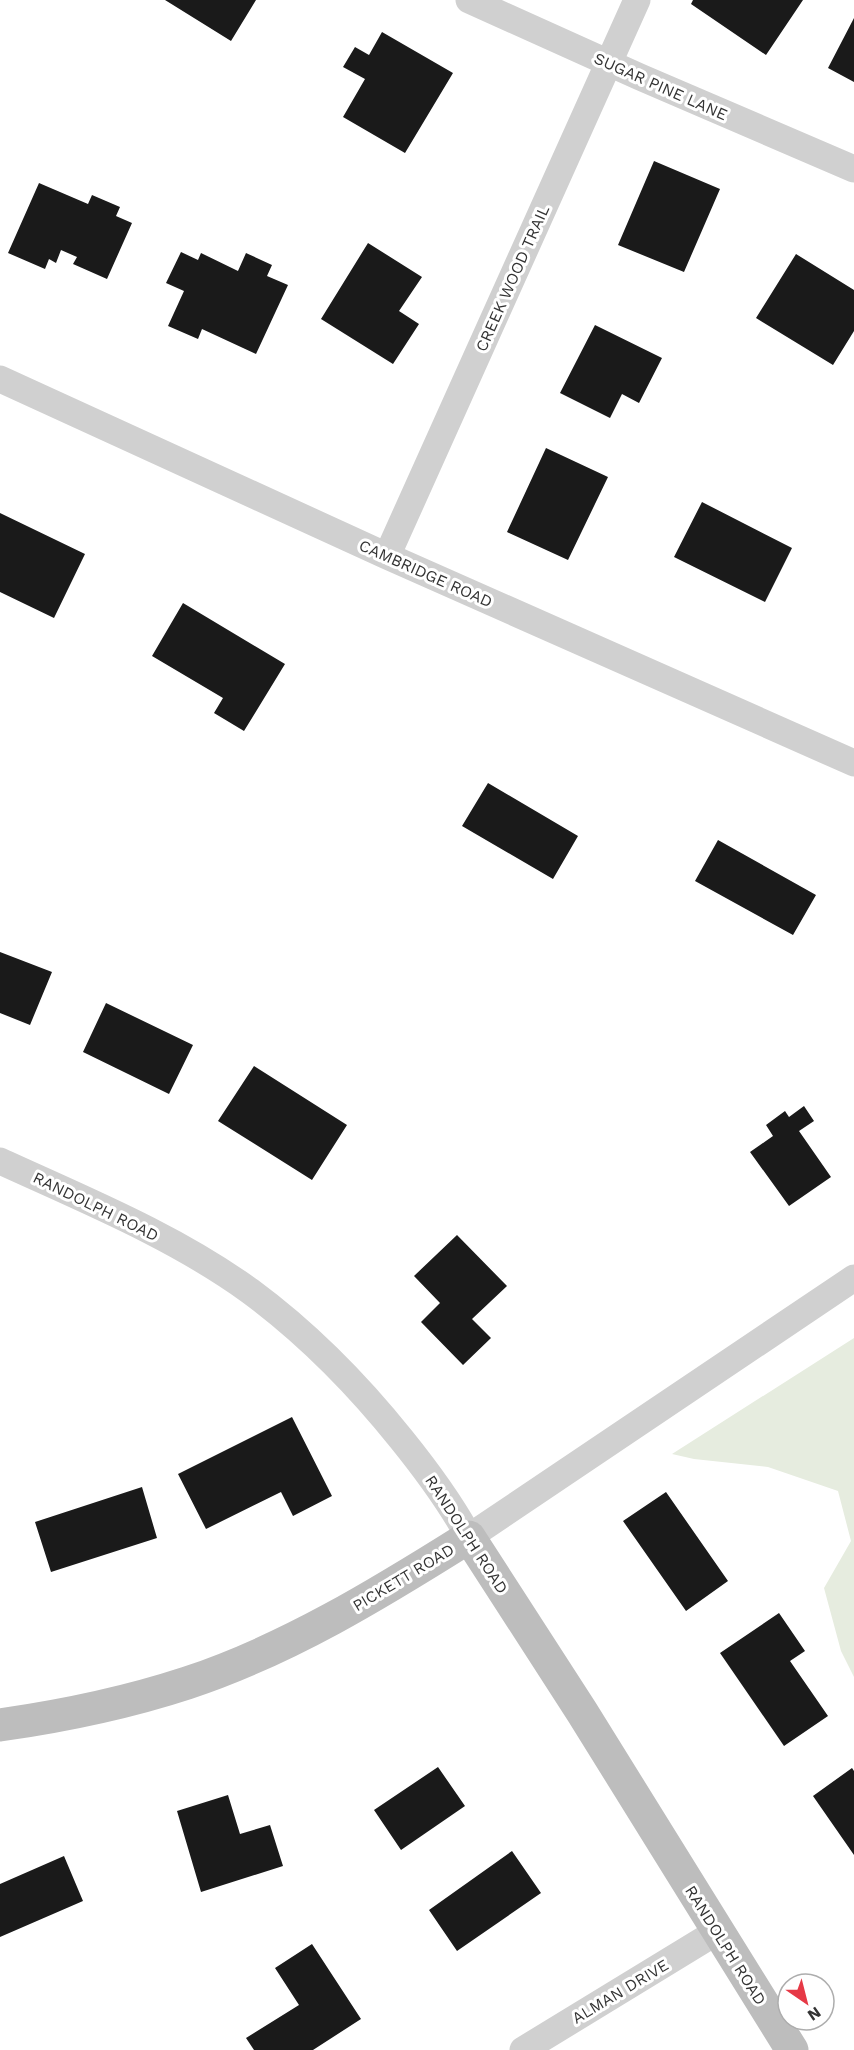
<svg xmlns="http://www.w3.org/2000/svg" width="854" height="2050" viewBox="0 0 854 2050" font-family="'Work Sans',sans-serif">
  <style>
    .green { fill: #e6ecdf }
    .building { fill: #1a1a1a }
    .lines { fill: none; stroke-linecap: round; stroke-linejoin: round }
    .street { stroke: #d0d0d0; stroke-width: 27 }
    .secondary { stroke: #bdbdbd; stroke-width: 33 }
    .labels { text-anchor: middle; stroke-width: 6; stroke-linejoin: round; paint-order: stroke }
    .street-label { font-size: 16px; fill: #333; stroke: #fff }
  </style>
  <rect width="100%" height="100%" fill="#fff"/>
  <path class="green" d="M 854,1338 L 854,1677 L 841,1651 L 824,1588 L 851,1541 L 838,1491 L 768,1467 L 694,1459 L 672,1454 Z"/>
  <path class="building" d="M 165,0 L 256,0 L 231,41 Z
    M 693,0 L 803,0 L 766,55 L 691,4 Z
    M 854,18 L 854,82 L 828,68 Z
    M 382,32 L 453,73 L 405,153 L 343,117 L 365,79 L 343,67 L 355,47 L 369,55 Z
    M 654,161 L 720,189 L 684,272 L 618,245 Z
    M 39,183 L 88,204 L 92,195 L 120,207 L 116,216 L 132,223 L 107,279 L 73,264 L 77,257 L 61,250 L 56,263 L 49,259 L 45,269 L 8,253 Z
    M 368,243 L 422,277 L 399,311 L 419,324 L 393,364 L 321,319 Z
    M 181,252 L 198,260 L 201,253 L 238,271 L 246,253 L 272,265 L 267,276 L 288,285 L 256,354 L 202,329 L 198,339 L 168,326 L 184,291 L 166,283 Z
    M 796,254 L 854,290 L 854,331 L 833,365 L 756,318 Z
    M 595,325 L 662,358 L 639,403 L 622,394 L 610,418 L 560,393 Z
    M 546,448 L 608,477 L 568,560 L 507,532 Z
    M 702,502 L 792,548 L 765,602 L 674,557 Z
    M 0,513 L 85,554 L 54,618 L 0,592 Z
    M 183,603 L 285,664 L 244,731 L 214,713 L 223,698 L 152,656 Z
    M 488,783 L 578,836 L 553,879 L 462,826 Z
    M 718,840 L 816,895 L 793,935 L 695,881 Z
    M 0,952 L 52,972 L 30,1025 L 0,1013 Z
    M 106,1003 L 193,1045 L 169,1094 L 83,1052 Z
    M 254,1066 L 347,1125 L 312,1180 L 218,1121 Z
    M 804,1106 L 814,1121 L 799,1131 L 831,1177 L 789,1206 L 750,1152 L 773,1136 L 766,1125 L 785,1111 L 789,1117 Z
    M 457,1235 L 507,1286 L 472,1319 L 491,1338 L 463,1365 L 421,1322 L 440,1303 L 414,1276 Z
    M 292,1417 L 332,1496 L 293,1516 L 281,1492 L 206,1529 L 178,1474 Z
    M 142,1487 L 157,1538 L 51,1572 L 35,1522 Z
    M 666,1492 L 728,1581 L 686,1611 L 623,1521 Z
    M 779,1613 L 805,1651 L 790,1661 L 828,1716 L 784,1746 L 720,1653 Z
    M 438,1767 L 465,1806 L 401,1850 L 374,1810 Z
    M 852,1768 L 854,1771 L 854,1855 L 813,1796 Z
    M 228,1795 L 240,1834 L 270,1825 L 283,1866 L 201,1892 L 177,1811 Z
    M 512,1851 L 541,1893 L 457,1951 L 429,1910 Z
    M 64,1856 L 83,1901 L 0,1937 L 0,1884 Z
    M 312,1944 L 361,2019 L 313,2050 L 254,2050 L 246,2038 L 299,2005 L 275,1968 Z"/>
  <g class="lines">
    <path class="street" d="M 469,0 L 640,77 L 854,169
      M 0,379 L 387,556 L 854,763
      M 387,556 L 637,0
      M 0,1161 C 85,1200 174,1236 250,1291 C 307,1333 358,1385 402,1440 C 427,1471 450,1502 469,1537 L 854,1278
      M 523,2050 L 718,1931"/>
    <path class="secondary" d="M 0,1725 C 63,1716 126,1703 187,1683 C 287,1650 380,1593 469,1537 L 582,1712 L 792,2050"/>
  </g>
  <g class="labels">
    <g class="street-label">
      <text transform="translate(661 86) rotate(24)" y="6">SUGAR PINE LANE</text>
      <text transform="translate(512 278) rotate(-66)" y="6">CREEK WOOD TRAIL</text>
      <text transform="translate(426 573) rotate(24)" y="6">CAMBRIDGE ROAD</text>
      <text transform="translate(96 1206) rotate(26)" y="6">RANDOLPH ROAD</text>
      <text transform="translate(467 1534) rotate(57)" y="6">RANDOLPH ROAD</text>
      <text transform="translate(403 1577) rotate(-31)" y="6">PICKETT ROAD</text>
      <text transform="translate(726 1945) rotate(58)" y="6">RANDOLPH ROAD</text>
      <text transform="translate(620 1991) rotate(-31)" y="6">ALMAN DRIVE</text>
    </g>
  </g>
  <g transform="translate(806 2002) rotate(145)"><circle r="28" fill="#ffffff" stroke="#adadad" stroke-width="1.5"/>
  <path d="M0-4.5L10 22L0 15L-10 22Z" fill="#e63946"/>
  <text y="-9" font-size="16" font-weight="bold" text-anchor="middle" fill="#333333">N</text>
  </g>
</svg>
